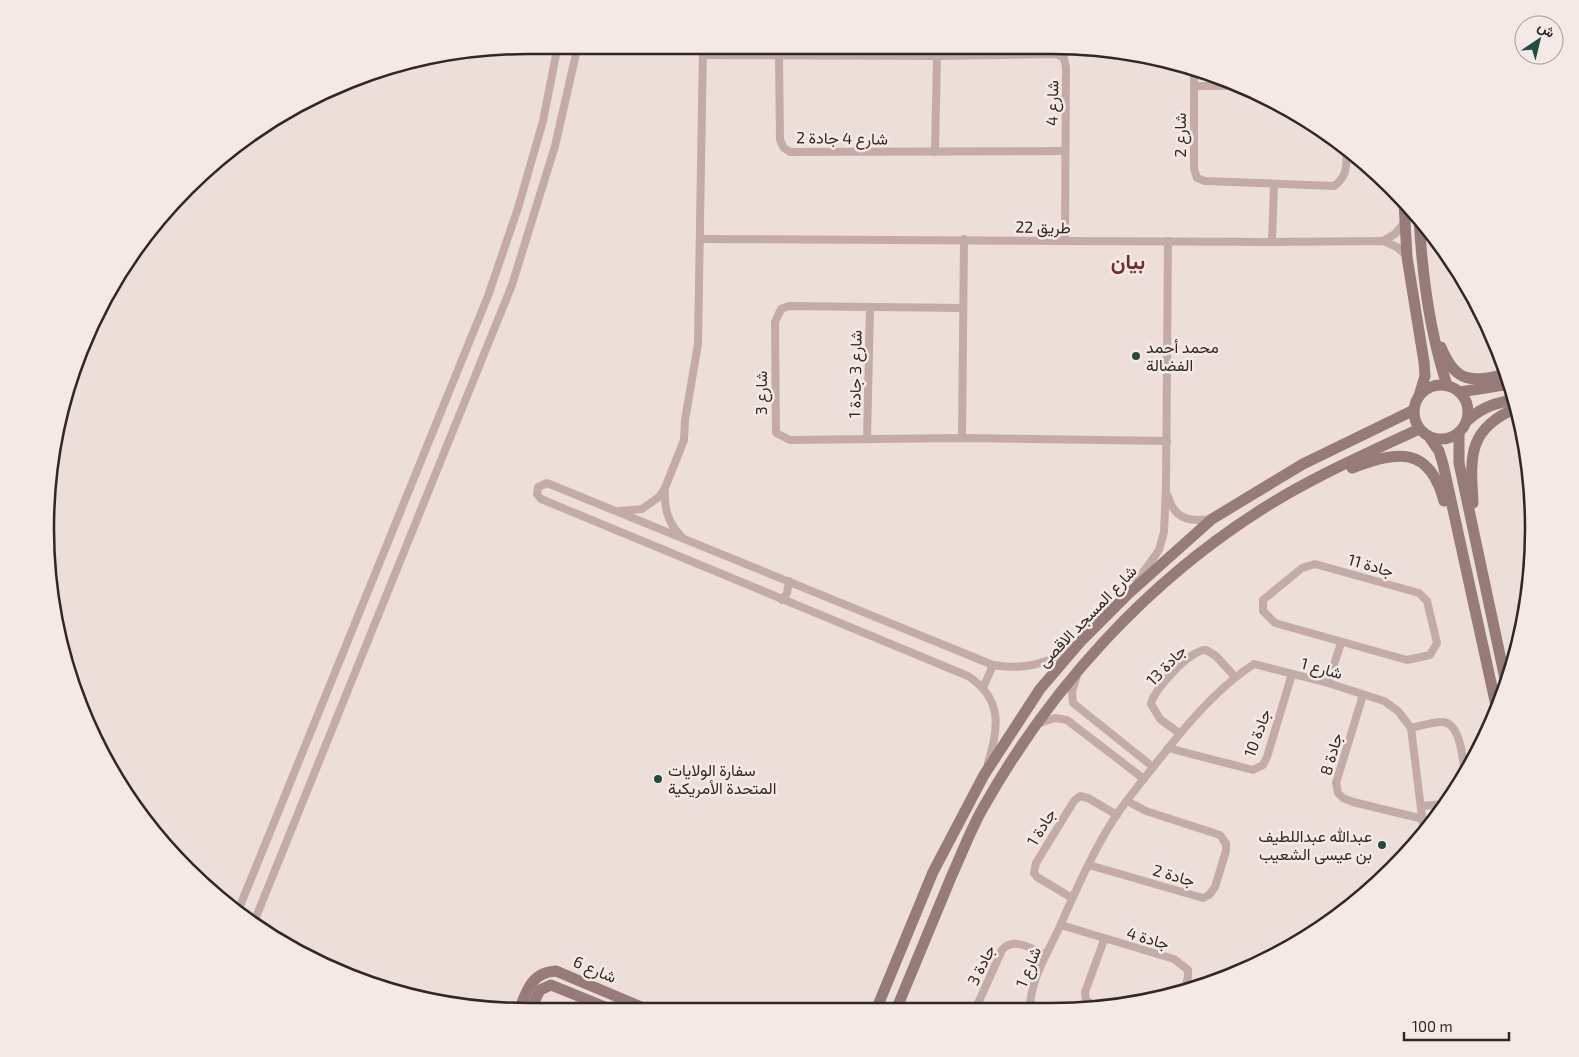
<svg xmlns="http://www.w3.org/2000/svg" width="1579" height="1057" font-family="'Exo 2',Vazirmatn,sans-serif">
	<rect width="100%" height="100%" fill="#edded9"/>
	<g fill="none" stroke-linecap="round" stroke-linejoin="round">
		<g stroke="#c3aca7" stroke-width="8">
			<polyline points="703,55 937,56 1056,54 1064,58 1066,67 1065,241"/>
			<polyline points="779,56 780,140 784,148 790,152 1065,151"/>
			<path d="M1194 74V169L1197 178 1205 181 1334 186C1348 176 1346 166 1347 150"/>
			<polyline points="1194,86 1237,86"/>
			<polyline points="935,152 937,56"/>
			<polyline points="702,239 1272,242 1383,241 1397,247 1407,256"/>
			<polyline points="1383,241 1395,234 1404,223"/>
			<polyline points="1272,242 1274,184"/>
			<polyline points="963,308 789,306 781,309 775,322 776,433 790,440 962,438 1167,441"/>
			<polyline points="962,438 964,239"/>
			<polyline points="867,439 870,308"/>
			<path d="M665 488C664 507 667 522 681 536"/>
			<path d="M1168 496C1174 519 1189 522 1210 519"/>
			<polyline points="620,511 642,509 659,497 665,488 684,440 685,420 698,344 703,46"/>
			<polygon points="1315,564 1419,593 1427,601 1437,643 1430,655 1407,660 1275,623 1263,611 1263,600 1302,568"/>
			<polyline points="1137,581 1159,550 1164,532 1166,488 1168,241"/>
			<polyline points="782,600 787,593 789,581"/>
			<polyline points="1077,675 1072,692 1073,703 1153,767"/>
			<polyline points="1328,683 1341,643"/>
			<polyline points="983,688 993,665"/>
			<polyline points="1363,695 1336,783 1338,793 1343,798 1353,802 1423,819"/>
			<polyline points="1037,724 1055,718 1067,720 1144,779"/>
			<path d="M1411 728C1420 726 1432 722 1442 722 1461 722 1463 761 1465 776"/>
			<path d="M1179 733 1160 719 1151 704C1153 690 1191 649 1206 650L1216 656 1235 677"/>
			<polyline points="1168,748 1253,770 1263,765 1267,757 1292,674"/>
			<path d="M988 763C999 728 1003 699 968 676L541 499 537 494 538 487 547 483 993 665C1022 670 1046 665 1071 648"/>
			<polyline points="1421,806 1445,804"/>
			<polyline points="1089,865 1203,898 1209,895 1215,887 1226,851 1226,844 1220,835 1146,811 1127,801"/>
			<polyline points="1072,898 1037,877 1034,873 1036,863 1074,801 1080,796 1088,798 1117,815"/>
			<polyline points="238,911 488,296 518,208 543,121 558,45"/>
			<polyline points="254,922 512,285 555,146 578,45"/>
			<polyline points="1061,925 1174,959 1188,970 1188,977 1184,992"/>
			<polyline points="1098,1008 1086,1000 1085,992 1104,940"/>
			<path d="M975 1010 1002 950C1013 936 1032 949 1046 955"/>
			<path d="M1030 1011C1029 981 1048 953 1060 926 1077 888 1094 849 1117 814 1132 793 1149 772 1166 751 1191 719 1220 686 1254 664L1328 683 1384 701 1398 711 1411 728 1424 833"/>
		</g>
		<g stroke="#967b79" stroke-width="11">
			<polyline points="1404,202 1407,257 1424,362 1425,376 1419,396"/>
			<path d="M1419 218C1422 272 1430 334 1447 385"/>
			<path d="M1441 347C1456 384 1471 382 1507 374"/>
			<circle cx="1441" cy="412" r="27"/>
			<polyline points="1460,392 1510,384"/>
			<path d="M1468 420C1483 406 1497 403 1516 399"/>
			<polyline points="1459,434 1459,463 1507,688"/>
			<polyline points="1430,438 1439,451 1443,464 1497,710"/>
			<path d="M1352 468C1397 451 1429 445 1444 501"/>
			<path d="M1473 503C1470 454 1468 429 1518 407"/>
			<path d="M520 1008C527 989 533 972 556 971L646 1009"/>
			<polyline points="531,1008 540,990 551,985 610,1009"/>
			<polyline points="876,1010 933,872 984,775 1040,689 1082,640 1127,595 1212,519 1303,464 1414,410"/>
			<path d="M896 1010C915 965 933 920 952 875 962 853 971 829 983 808 1051 687 1148 580 1267 506 1315 476 1368 453 1419 429"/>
		</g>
	</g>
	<g fill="#224c42" stroke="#f5e9e5" stroke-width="2">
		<circle cx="1136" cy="356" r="5"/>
		<circle cx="658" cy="779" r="5"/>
		<circle cx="1382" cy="845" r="5"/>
	</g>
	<g text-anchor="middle" stroke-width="5" stroke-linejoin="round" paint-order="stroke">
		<g font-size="16" fill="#312726" stroke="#f5e9e5">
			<text transform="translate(1052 103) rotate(-89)" y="6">شارع 4</text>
			<text transform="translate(1180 135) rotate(-90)" y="6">شارع 2</text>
			<text transform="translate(842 138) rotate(1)" y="6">شارع 4 جادة 2</text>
			<text transform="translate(1043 227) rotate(1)" y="6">طريق 22</text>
			<text transform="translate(855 374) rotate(-89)" y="6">شارع 3 جادة 1</text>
			<text transform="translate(761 393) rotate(-90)" y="6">شارع 3</text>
			<text transform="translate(1371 565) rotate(16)" y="6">جادة 11</text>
			<text transform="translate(1087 616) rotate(-46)" y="6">شارع المسجد الاقصى</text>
			<text transform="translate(1166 665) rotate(-46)" y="6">جادة 13</text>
			<text transform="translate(1322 668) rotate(15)" y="6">شارع 1</text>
			<text transform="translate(1257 733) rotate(-70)" y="6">جادة 10</text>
			<text transform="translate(1331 754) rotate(-74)" y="6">جادة 8</text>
			<text transform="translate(1041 827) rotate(-59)" y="6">جادة 1</text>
			<text transform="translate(1174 875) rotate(16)" y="6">جادة 2</text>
			<text transform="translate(1148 938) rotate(16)" y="6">جادة 4</text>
			<text transform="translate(981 965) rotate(-64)" y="6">جادة 3</text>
			<text transform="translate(1028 967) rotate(-68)" y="6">شارع 1</text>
			<text transform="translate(595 969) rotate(23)" y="6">شارع 6</text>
		</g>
		<g font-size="16" fill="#312726" stroke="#f5e9e5" text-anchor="start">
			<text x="1146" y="353">محمد أحمد<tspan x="1146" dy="18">الفضالة</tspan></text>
			<text x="668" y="776">سفارة الولايات<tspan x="668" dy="18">المتحدة الأمريكية</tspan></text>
			<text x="1372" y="842" text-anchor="end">عبدالله عبداللطيف<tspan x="1372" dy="18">بن عيسى الشعيب</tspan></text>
		</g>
		<g font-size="21" font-weight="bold" fill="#742b2f" stroke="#f5e9e5">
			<text x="1128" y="269">بيان</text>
		</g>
	</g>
	<path d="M0 0H1579V1057H0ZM528 54H1051A474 474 0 0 1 1525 528V529A474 474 0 0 1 1051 1003H528A474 474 0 0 1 54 529V528A474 474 0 0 1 528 54Z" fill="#f5e9e5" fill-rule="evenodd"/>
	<path fill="none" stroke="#312726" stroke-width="2.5" d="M528 54H1051A474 474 0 0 1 1525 528V529A474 474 0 0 1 1051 1003H528A474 474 0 0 1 54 529V528A474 474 0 0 1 528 54Z"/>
	<g transform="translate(1539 40) rotate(35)"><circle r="24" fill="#f5e9e5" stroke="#a79b99"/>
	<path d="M0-4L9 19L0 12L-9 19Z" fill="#224c42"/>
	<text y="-8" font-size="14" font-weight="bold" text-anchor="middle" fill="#312726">ش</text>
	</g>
	<path d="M1404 1032v8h105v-8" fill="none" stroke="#312726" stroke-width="2.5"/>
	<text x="1412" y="1032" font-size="15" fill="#312726" stroke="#f5e9e5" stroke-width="4" paint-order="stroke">100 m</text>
</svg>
